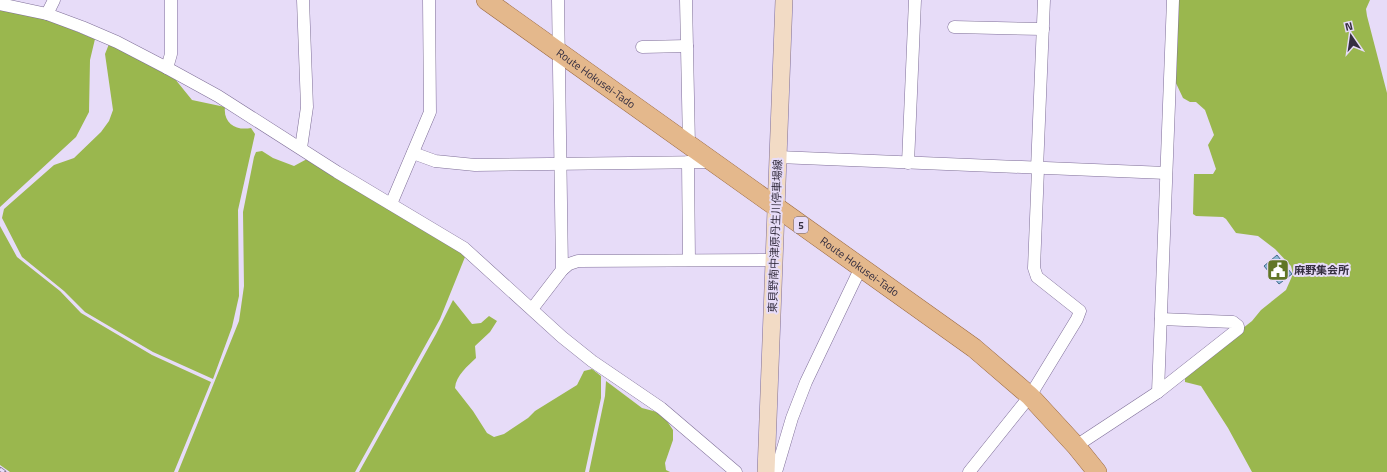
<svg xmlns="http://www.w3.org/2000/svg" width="1387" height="472" font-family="'Titillium Web','Noto Sans JP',sans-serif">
	<rect width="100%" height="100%" fill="#e7dcf8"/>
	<g fill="#9ab74e">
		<polygon points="1176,0 1370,0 1366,9 1367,16 1387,93 1387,472 1252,472 1228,428 1201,386 1185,382 1185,374 1252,321 1261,310 1286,290 1293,274 1291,266 1275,249 1258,236 1236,233 1226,219 1223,217 1196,216 1193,214 1194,174 1213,174 1216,169 1208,145 1214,135 1205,110 1196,102 1190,102 1183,98 1174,79"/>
		<polygon points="0,8 51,21 95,39 90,60 89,112 76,137 0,207"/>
		<path d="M109 44 175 79 192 100 225 107C223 123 236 131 251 128L255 134 238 210 239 296 232 327 213 379 153 352 85 312 64 291 22 257 2 218 4 209 54 165 74 158 101 132 109 121 113 110 105 54Z"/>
		<polygon points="262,151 273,158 294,166 307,159 461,252 465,257 440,319 355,472 178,472 239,321 244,286 243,212 254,157 256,152"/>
		<polygon points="0,226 17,257 60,291 81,313 152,355 211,382 174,472 10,472 0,465"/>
		<path d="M453 300 472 324 481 323 489 316 497 321 490 332 475 346 476 358C468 366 456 375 455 388L473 411 487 433 494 437 504 434 528 418 535 411 577 385 584 371 592 369 601 376V398L585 472H359L436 334Z"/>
		<polygon points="606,381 642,408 657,412 667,421 673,430 673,440 665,463 666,470 670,472 589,472 605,396"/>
	</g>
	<polygon fill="#8db7d8" stroke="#446b8a" points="1277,255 1292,274 1279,284 1264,266"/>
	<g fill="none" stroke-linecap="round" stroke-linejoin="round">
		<g stroke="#7f6f98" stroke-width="13">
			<g id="street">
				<polyline points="686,0 689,145"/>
				<polyline points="0,4 47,14 82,27 117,42 167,68 218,96 337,172 464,248 562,337 592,361 661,408 736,472"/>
				<polyline points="47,14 54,0"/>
				<polyline points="954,27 1043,29"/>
				<polyline points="642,47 687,46"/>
				<polyline points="167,68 171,54 171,0"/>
				<polyline points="301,148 307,107 303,0"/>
				<polyline points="413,153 435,161 475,165 712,162"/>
				<polyline points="778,157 1166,173"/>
				<polyline points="688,162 689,260"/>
				<polyline points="908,163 915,0"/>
				<polyline points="1037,169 1044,0"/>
				<polyline points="391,204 430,112 429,0"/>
				<polyline points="562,270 569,264 578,261 774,260"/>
				<polyline points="532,309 562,270 558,0"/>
				<polyline points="1158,392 1238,329 1238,326 1233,322 1161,319"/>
				<polyline points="1076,446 1158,392 1173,0"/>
				<polyline points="776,472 792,418 806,382 861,267"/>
				<polyline points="969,472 1030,396 1077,319 1080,311 1037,277 1034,268 1038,169"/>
			</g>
		</g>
		<g stroke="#7f6f98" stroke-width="18">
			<polyline id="secondary" points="766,472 784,0"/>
		</g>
		<g stroke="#9b6940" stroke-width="20">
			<g id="primary">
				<path id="s1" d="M486 0 974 348 1030 396 1076 446 1097 472"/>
			</g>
		</g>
		<use href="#street" stroke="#fff" stroke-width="12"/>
		<use href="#secondary" stroke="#f2dbc5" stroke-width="17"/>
		<use href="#primary" stroke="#e4b88c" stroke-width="19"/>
		<g stroke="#827990" stroke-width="4.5">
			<polyline id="rail" points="0,469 4,472"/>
		</g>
		<use href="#rail" stroke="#e7dcf8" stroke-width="3" stroke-dasharray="9" stroke-linecap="butt"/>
	</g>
	<defs>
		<g id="civic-square" transform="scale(1.15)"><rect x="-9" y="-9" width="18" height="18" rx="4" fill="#617626" stroke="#e7dcf8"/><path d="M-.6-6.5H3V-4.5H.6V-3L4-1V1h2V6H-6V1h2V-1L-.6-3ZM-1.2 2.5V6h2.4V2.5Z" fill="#fff"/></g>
	</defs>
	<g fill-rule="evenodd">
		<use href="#civic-square" x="1278" y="270"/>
	</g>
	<g text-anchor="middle" stroke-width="4" stroke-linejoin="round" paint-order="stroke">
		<rect fill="#e7dcf8" stroke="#6b6378" stroke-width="1" x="794" y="217" width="14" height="16" rx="3"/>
		<g font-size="10" font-weight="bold" fill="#362f41">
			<text x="801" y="229">5</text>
		</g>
		<g font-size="11" fill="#362f41" stroke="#e7dcf8">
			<text dy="4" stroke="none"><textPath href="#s1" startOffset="135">Route Hokusei-Tado</textPath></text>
			<text transform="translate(775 236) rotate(-88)" y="4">東貝野南中津原丹生川停車場線</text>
			<text dy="4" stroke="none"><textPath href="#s1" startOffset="459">Route Hokusei-Tado</textPath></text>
		</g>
		<g font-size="11" font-weight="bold" fill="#362f41" stroke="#e7dcf8" text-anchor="start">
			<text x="1294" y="274">麻野集会所</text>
		</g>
	</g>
	<g transform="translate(1351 36) rotate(347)" stroke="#e7dcf8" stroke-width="3" paint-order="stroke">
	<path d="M0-3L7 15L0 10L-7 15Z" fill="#362f41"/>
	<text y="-6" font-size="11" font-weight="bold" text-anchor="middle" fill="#362f41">N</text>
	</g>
</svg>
